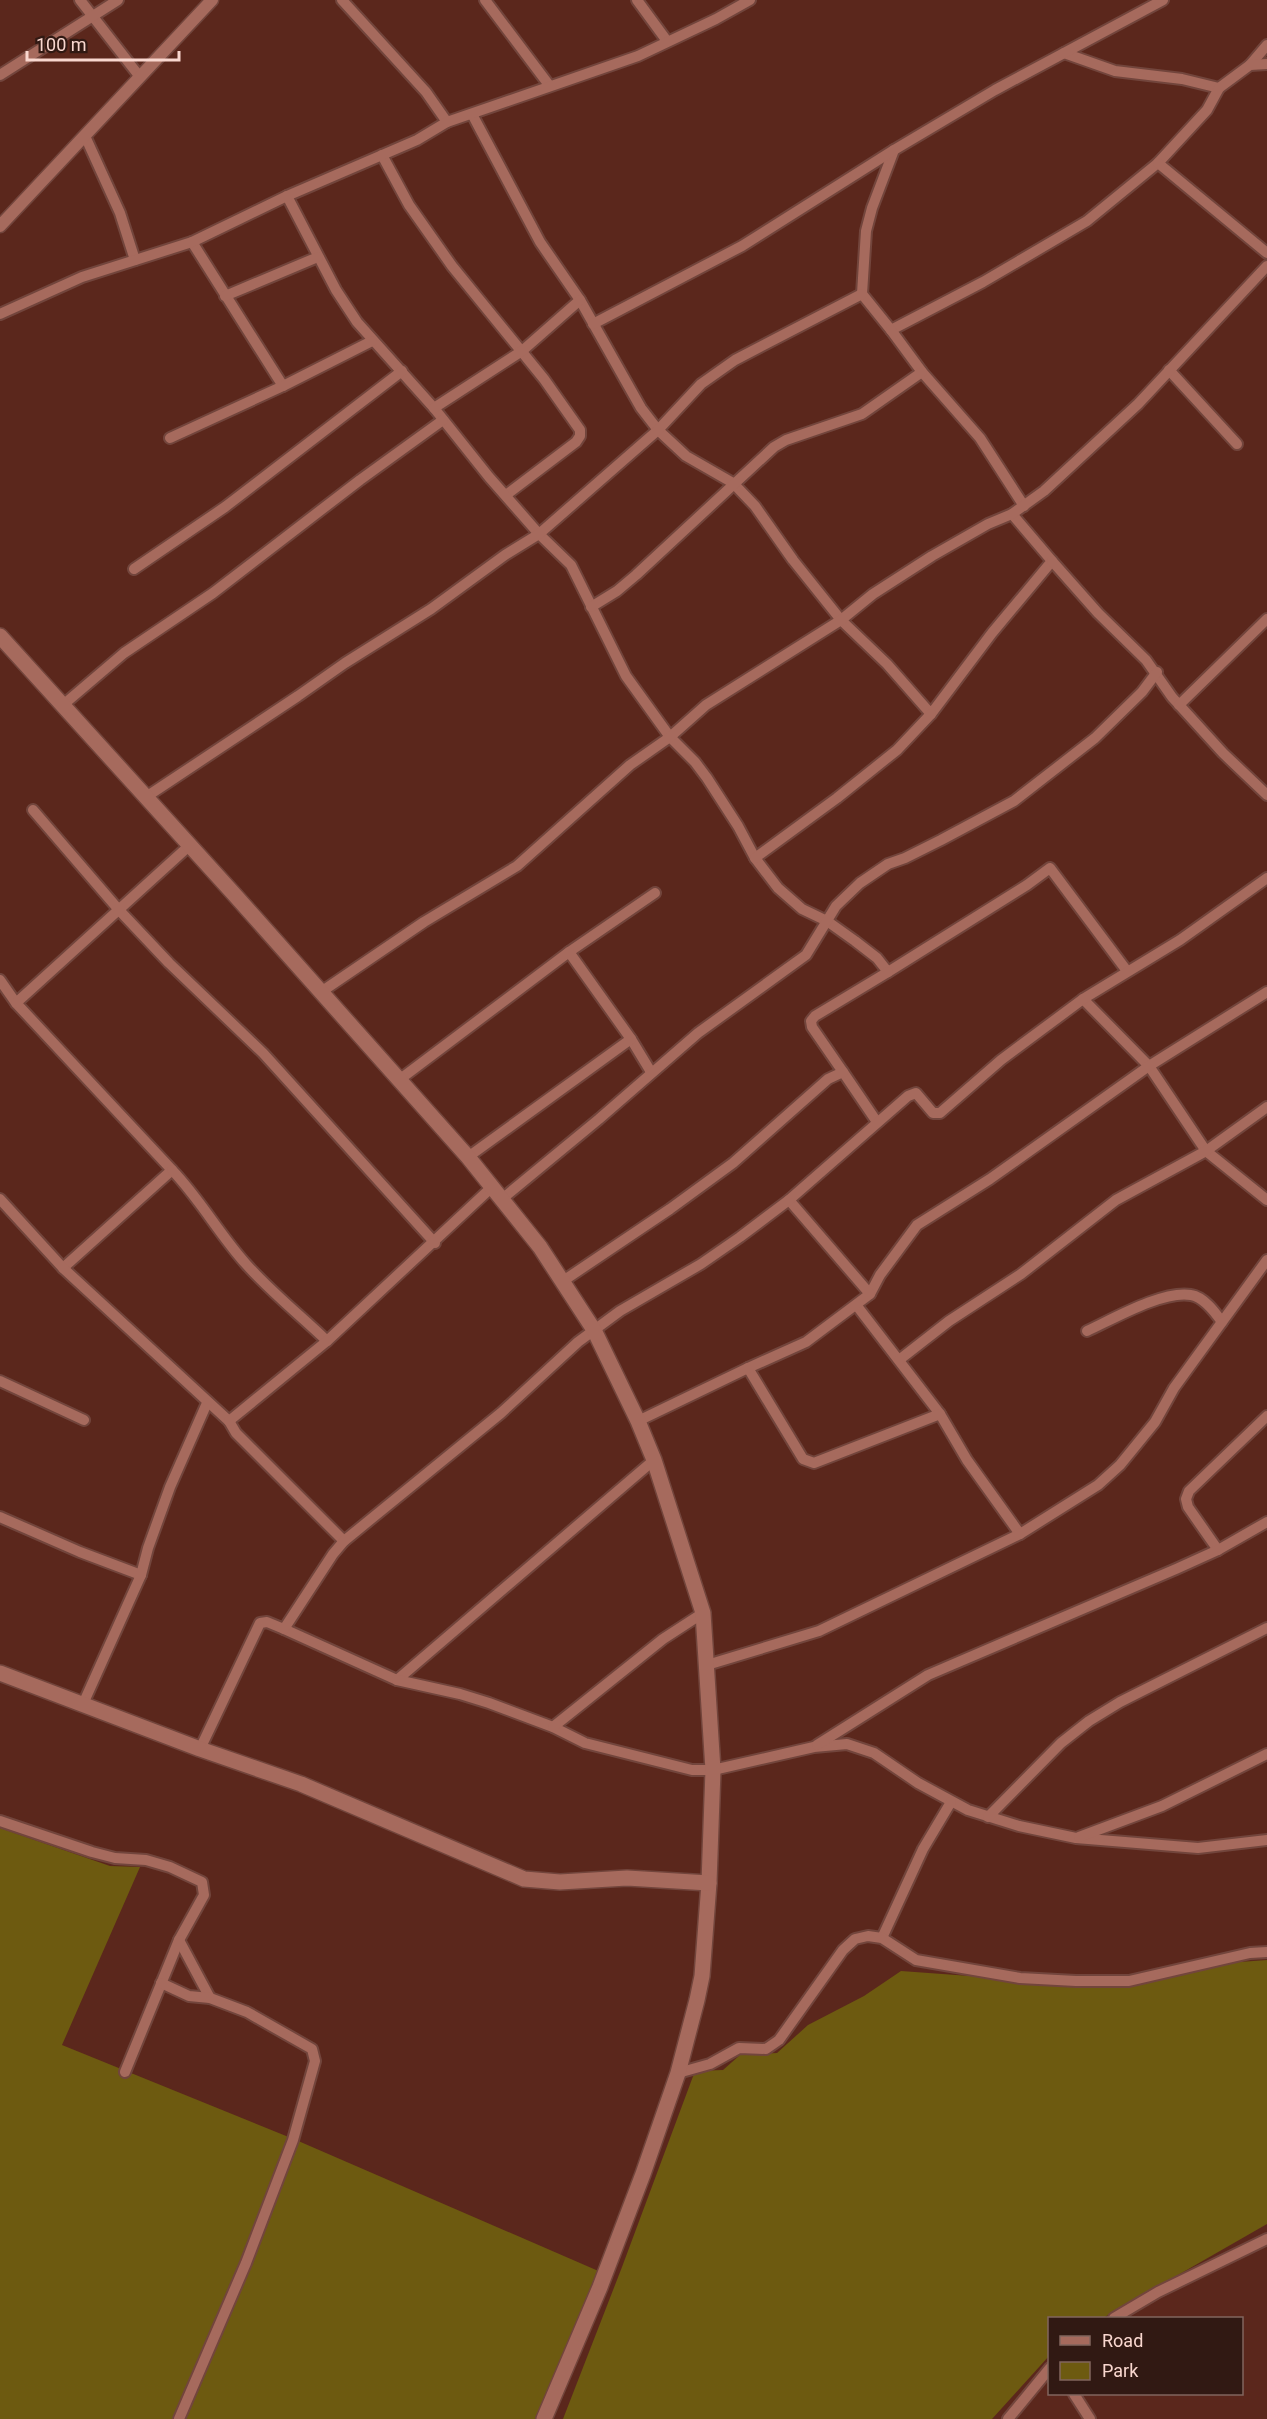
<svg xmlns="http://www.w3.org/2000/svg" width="1267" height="2419" font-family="Roboto,sans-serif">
	<rect width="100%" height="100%" fill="#5b271c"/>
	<g fill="#6d5a10">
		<polygon points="0,1828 110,1866 140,1867 62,2045 296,2140 603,2273 546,2419 0,2419"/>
		<polygon points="1267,1960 1267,2224 1103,2318 1050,2318 1049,2356 992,2419 563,2419 622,2267 695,2071 723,2070 740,2055 777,2053 808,2025 864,1996 901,1971 1122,1987 1212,1964"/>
	</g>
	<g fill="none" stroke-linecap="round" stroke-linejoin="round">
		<g stroke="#72453c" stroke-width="14">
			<g id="minor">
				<polyline points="80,0 140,77"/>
				<polyline points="342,0 426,92 447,122"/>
				<polyline points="485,0 549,85"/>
				<polyline points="637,0 667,41"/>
				<polyline points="1064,53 1115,71 1182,79 1219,88"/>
				<polyline points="1250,65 1267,45"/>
				<polyline points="0,75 118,0"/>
				<polyline points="472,114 540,242 580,300 641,408 658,430 686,456 733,483 755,506 793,560 841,620 887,664 931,714 992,633 1052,561 1012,514"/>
				<polyline points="85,136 120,213 135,260"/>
				<polyline points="894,150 872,208 866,231 862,294 891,330 983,282 1087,221 1158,163 1207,110 1219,88 1250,65 1267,64"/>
				<polyline points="382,155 409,205 452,266 544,379 580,430 580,436 576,442 506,495"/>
				<polyline points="1158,163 1267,253"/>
				<polyline points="287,196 336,290 357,322 434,408 489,477 539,534 571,565 626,676 670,737 695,762 707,778 738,826 755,858 778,888 802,909 827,921 855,941 877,958 888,972 1027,885 1050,868 1127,971"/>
				<polyline points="192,242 283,386"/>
				<polyline points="225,296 318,257"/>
				<polyline points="0,314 82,277 192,242 287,196 417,140 447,122 638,56 716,19 750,0"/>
				<polyline points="593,324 742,246 894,150 995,90 1163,0"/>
				<polyline points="891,330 922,372 980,438 1024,506"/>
				<polyline points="1169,370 1237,444"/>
				<polyline points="434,408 522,351 580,300"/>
				<polyline points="170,438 283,386 372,341"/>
				<polyline points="1052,561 1098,613 1146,660 1172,697 1223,753 1267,795"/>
				<polyline points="134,569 225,507 402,371"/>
				<polyline points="591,607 617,591 636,575 774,447 786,440 862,414 922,372"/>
				<polyline points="63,705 124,653 213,593 360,480 443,420"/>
				<polyline points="1179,705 1267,619"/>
				<polyline points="146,797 298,696 345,663 431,609 505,555 539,534 658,430 701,384 735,360 862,294"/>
				<polyline points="33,810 119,910 169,963 263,1053 435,1243"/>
				<polyline points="755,858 837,798 897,750 931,714"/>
				<polyline points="569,952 655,893"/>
				<polyline points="0,980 16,1003 172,1170 63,1268"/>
				<polyline points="321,992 424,922 517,866 630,765 670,737 706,705 841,620 873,594 932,556 988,524 1012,514 1044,491 1138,404 1267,266"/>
				<polyline points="1083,999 1149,1066 1206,1151 1267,1200"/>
				<polyline points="16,1003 190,845"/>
				<polyline points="631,1039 651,1072"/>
				<polyline points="843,1072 877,1122"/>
				<polyline points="399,1080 569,952 631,1039 468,1157"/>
				<path d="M172 1170C200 1199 219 1234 246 1264 271 1292 301 1316 327 1341"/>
				<polyline points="0,1199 63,1268 229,1421 236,1433 344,1541"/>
				<polyline points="502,1199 599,1119 698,1033 806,955 836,906 860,883 888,864 905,858 941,840 1014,801 1095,738 1142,692 1157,672"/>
				<polyline points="563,1281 670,1209 733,1163 828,1079 843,1072 812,1027 811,1021 815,1016 888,972"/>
				<polyline points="870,1294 880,1275 917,1225 990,1179 1149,1066 1267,992"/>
				<polyline points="857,1306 940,1414 967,1460 1020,1534"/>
				<path d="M1087 1331C1113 1319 1163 1290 1191 1295 1204 1297 1215 1312 1222 1322"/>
				<polyline points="899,1360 949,1321 1021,1274 1116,1200 1206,1151 1267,1107"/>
				<polyline points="748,1368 803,1459 814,1463 940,1414"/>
				<polyline points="0,1381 84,1420"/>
				<polyline points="229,1421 327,1341 492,1187"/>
				<polyline points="638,1421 748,1368 806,1342 870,1294 789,1200"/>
				<polyline points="0,1517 80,1552 141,1575"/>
				<polyline points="1218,1550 1188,1507 1186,1499 1189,1491 1267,1416"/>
				<polyline points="284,1629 397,1680 654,1460"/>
				<polyline points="707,1665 819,1631 1020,1534 1098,1485 1120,1465 1155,1422 1174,1388 1267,1260"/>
				<polyline points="397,1680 460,1694 489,1703 553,1727 585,1743 692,1770 713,1770 814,1747 847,1744 874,1753 918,1783 968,1810 1019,1826 1076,1838 1198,1848 1267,1840"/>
				<polyline points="83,1704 141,1575 148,1548 170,1487 207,1403"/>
				<polyline points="553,1727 663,1639 703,1613"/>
				<polyline points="817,1745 928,1675 1176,1569 1218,1550 1267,1522"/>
				<polyline points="200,1749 260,1623 267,1622 284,1629 333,1554 344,1541 501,1413 578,1342 620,1311 701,1264 740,1237 789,1200 908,1096 916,1093 933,1113 940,1113 1001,1060 1083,999 1180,940 1267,878"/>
				<polyline points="988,1817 1061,1743 1089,1721 1120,1702 1267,1628"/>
				<polyline points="0,1821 92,1852 115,1858 146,1860 170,1867 202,1882 204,1895 179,1940 125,2072"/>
				<polyline points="1079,1837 1162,1806 1267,1754"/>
				<polyline points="882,1938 923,1849 951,1802"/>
				<polyline points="179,1940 210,1998"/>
				<polyline points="161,1983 189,1996 210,1998 247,2012 312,2049 315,2061 293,2140 246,2263 179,2419"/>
				<polyline points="678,2073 710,2064 739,2048 766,2049 779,2040 843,1950 855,1939 868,1936 882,1938 916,1960 1020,1978 1076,1981 1129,1981 1250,1953 1267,1952"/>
				<polyline points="1114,2318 1158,2292 1267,2239"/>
				<polyline points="1074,2394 1090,2419"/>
				<polyline points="1008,2419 1050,2368"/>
			</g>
		</g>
		<g stroke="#72453c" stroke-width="15">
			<polyline id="tertiary" points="0,226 212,0"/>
		</g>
		<g stroke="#72453c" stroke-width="18">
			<g id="secondary">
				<polyline points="0,636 233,893 468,1157 540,1247 594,1330 638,1421 654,1460 703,1613 713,1770 709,1883 702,1976 697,2000 678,2073 643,2174 600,2287 544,2419"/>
				<polyline points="0,1673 200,1749 301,1784 524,1879 560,1882 627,1878 709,1883"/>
			</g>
		</g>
		<use href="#minor" stroke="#a66a5d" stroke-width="10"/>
		<use href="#tertiary" stroke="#a66a5d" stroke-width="12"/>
		<use href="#secondary" stroke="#a66a5d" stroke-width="15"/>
	</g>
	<rect x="1048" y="2317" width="195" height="78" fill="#311913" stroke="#81655e" stroke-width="1.5"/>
	<rect x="1060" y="2336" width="30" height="9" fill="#a66a5d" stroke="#81655e" stroke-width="1.5"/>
	<text x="1102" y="2347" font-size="18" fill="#f9d7cf">Road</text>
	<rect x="1060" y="2362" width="30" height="18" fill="#6d5a10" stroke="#81655e" stroke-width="1.5"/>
	<text x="1102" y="2377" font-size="18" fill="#f9d7cf">Park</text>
	<path d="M27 51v9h152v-9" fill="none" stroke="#f9d7cf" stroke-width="3"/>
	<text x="36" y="51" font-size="18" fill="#f9d7cf" stroke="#311913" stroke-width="4.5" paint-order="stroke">100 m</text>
</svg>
